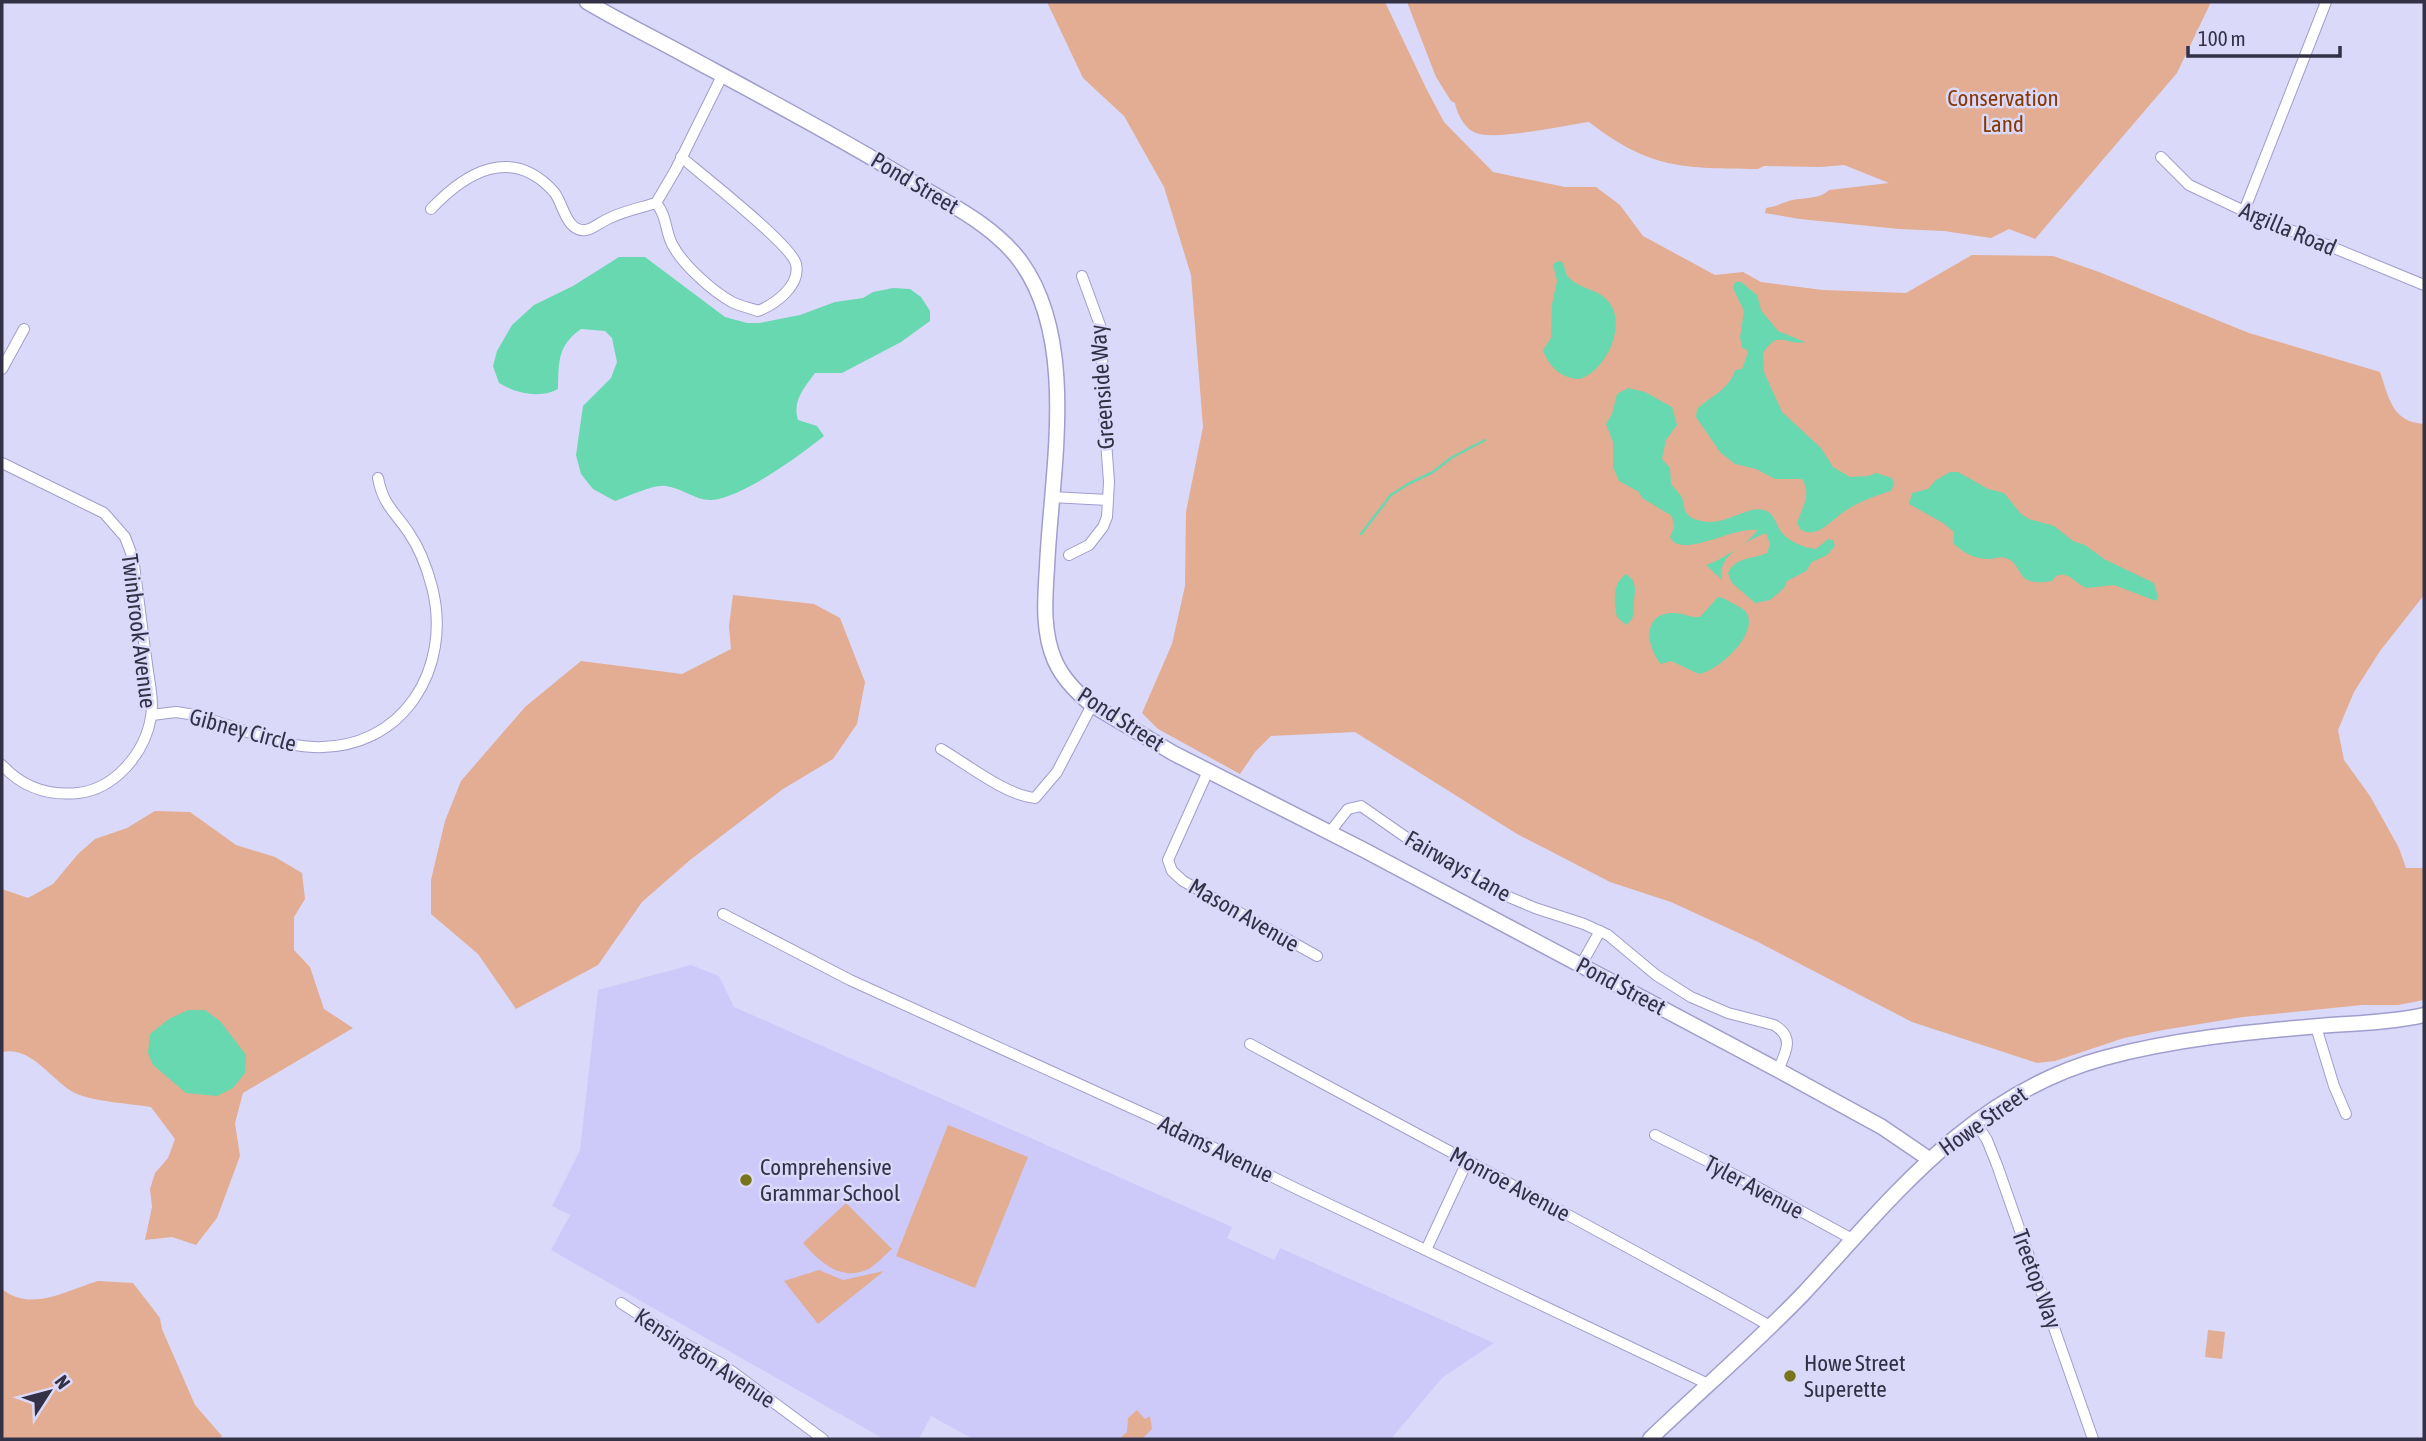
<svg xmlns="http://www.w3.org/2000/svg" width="2426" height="1441" font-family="'Asap Condensed',sans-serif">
	<rect width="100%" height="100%" fill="#dbd9f9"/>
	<polygon fill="#cdcafa" points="691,965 719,976 734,1007 1232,1227 1227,1238 1274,1260 1280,1248 1494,1343 1442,1378 1391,1439 973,1439 931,1416 919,1439 884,1439 551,1250 570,1215 552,1206 580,1150 598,990"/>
	<g fill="#e2ad92">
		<path d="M1047 2H1385L1426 88 1444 122 1493 172 1565 187H1596L1620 205 1643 236 1715 275 1743 272 1761 282 1823 290 1906 293 1972 255 2053 256 2099 272 2249 333 2380 372C2389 398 2392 422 2424 424V595L2380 651 2354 692 2338 730 2344 760 2370 796 2399 848 2406 868H2424V1000L2398 1005H2362L2243 1017 2163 1030 2124 1038 2055 1061 2037 1063 1912 1022 1758 942 1671 902 1610 882 1517 834 1355 732 1271 736 1255 752 1240 774 1158 729 1142 713 1172 644 1185 586 1186 512 1203 427 1191 275 1164 187 1124 116 1083 78Z"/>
		<path d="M1407 2H2211L2177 73 2035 239 2009 229 1991 238 1944 231 1899 229 1800 219 1765 213 1766 208C1775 207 1780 204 1789 201 1802 197 1819 200 1829 190L1889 183 1844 165 1820 167 1764 166 1758 169C1684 168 1651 170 1589 122 1565 125 1496 141 1476 133 1465 129 1457 114 1455 103L1451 101 1436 77Z"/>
		<polygon points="733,595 814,604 840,618 865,682 857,724 833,759 783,789 690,860 642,902 598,965 516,1009 478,954 431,914 431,880 445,821 461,781 525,707 581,661 682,674 731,649 729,626"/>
		<path d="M155 811 190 812 236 845 275 857 302 873 305 899 294 917V950L310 967 324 1009 353 1028 243 1093 235 1123 240 1156 217 1218 196 1245 172 1237 145 1240 152 1207 150 1189 155 1173 168 1158 175 1139 151 1107C132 1104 90 1101 75 1093 51 1081 33 1046 2 1052V889L28 898 53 884 78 854 95 839 127 828Z"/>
		<polygon points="948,1125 1028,1157 975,1288 896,1256"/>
		<path d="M846 1203 892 1249C884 1255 875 1267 866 1270 839 1281 819 1261 803 1243Z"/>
		<polygon points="819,1270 843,1280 884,1271 818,1324 784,1281"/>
		<path d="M98 1281 133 1283 160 1318 162 1329 195 1405 222 1436 219 1439H2V1289C32 1313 67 1290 98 1281Z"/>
		<polygon points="2208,1330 2225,1332 2222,1359 2205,1357"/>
		<polygon points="1137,1410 1145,1419 1150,1416 1152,1429 1142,1439 1119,1439 1127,1432 1128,1418"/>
	</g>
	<g fill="#67d8af">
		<path d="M619 257H645L725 317 747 323H760L800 315 835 302 863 298 873 292 893 288 910 289 921 297 930 311V321L901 342 842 373H815C804 388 792 401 798 420L817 426 824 436C799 456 743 497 712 500 696 501 682 488 666 486 654 484 627 497 615 501L593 489 581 474 576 455 583 406 611 378 617 362 612 338 605 331 581 329C557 346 559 362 558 389 541 399 515 393 499 383L493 366 497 351 512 325 534 305 573 286Z"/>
		<path d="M1559 261 1562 262C1565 266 1565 273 1568 277 1576 286 1592 289 1601 295 1620 307 1618 331 1610 349 1603 362 1594 374 1580 379 1562 379 1549 367 1543 350L1551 338 1552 304 1557 281 1553 264Z"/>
		<path d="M1735 282H1741L1757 295 1761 310 1778 331 1805 342C1785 346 1779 328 1763 353L1764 372 1782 412 1821 448 1833 467 1850 477 1868 476 1876 473 1892 478 1894 484 1891 491C1877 495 1858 502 1845 511 1831 520 1818 539 1801 530L1797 523C1802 508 1812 494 1802 479H1775L1756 469 1735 464 1720 452 1696 417 1697 409C1711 396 1730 389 1735 370L1742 369 1748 353 1746 349 1742 348 1740 337 1744 311 1733 288Z"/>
		<path d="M1628 388 1645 392 1672 407 1677 425 1666 440 1662 459 1670 468 1671 484 1682 497 1685 511 1690 517C1720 533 1745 504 1764 510 1774 513 1775 522 1780 530 1787 541 1804 548 1816 549L1828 539 1833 540 1835 546 1827 555 1812 562 1806 571 1787 581 1784 588 1770 600 1755 603 1732 583 1728 573C1735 557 1753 559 1767 553L1770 544 1766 533C1748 540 1716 556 1722 580L1706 565C1718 562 1752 541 1757 530 1733 526 1681 560 1670 537L1674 527 1672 516 1642 498 1639 492 1619 481 1613 467V442L1606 424 1612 414 1617 394Z"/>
		<path d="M1950 472H1958L1988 489 2004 493 2021 514 2029 519 2054 526 2073 541 2085 545 2104 559 2154 583 2158 597 2156 601 2114 585 2087 588C2074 584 2071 571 2056 576L2052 581C2013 588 2025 565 2006 558 2000 556 1995 559 1989 559 1975 559 1964 553 1954 544V532L1943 523 1909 504 1912 493 1928 489 1936 480Z"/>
		<path d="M1626 574C1639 583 1634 592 1634 605 1634 614 1634 619 1626 625L1617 617C1614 600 1612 584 1626 574Z"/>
		<path d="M1718 597C1725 598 1728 601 1734 604 1739 607 1744 608 1747 614 1758 635 1718 671 1699 674L1671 661 1661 664C1646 646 1642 614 1672 613 1682 612 1690 618 1700 617Z"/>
		<polygon points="188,1010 205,1010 220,1021 246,1055 245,1073 233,1088 217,1096 186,1093 153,1065 148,1053 150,1034 169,1019"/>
	</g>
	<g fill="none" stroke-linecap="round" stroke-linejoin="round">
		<polyline stroke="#67d8af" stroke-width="2.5" points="1361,534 1391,495 1408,484 1433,472 1451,458 1485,440"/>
		<g stroke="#a09dcf" stroke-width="12">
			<g id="street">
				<polyline points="2161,157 2189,185 2244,211 2424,285"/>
				<path d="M656 203C667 216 665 230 672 244 682 264 712 291 732 302 740 306 750 308 758 311 775 304 801 286 796 264 792 245 701 174 681 157"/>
				<path d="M431 209C466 172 512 145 554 192 563 202 566 233 586 230 593 229 602 221 610 218 624 211 640 208 656 203L676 169 722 76"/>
				<polyline points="2244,211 2326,2"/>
				<polyline points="2,369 24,329"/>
				<path d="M2 463 104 513 125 537 133 558C138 593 142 629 147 664 149 681 154 701 151 717 145 753 115 789 78 793 48 796 23 788 2 765"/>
				<polyline points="1051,497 1108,500"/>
				<polyline points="1069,555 1089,545 1103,527 1107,517 1109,482 1104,414 1101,328 1082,276"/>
				<path d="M152 715 176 712 189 714C231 723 270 745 313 747 403 751 453 668 432 587 427 568 420 549 409 533 395 512 383 505 378 478"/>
				<path d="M941 749C967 764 1005 795 1035 798L1057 772 1092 705"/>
				<polyline points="1208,771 1168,860 1172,871 1183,881 1317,956"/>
				<path d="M1330 832 1348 809 1361 806 1430 854 1509 897 1535 908 1584 924 1608 935 1656 975 1691 997 1728 1013 1774 1025C1795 1037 1786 1052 1778 1070"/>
				<polyline points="723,914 850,980 1156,1119 1297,1189 1708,1384"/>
				<polyline points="1581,965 1600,931"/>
				<polyline points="2316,1027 2334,1086 2346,1114"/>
				<path d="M1250 1044C1423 1138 1598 1229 1770 1326"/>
				<polyline points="1975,1121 1987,1140 1997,1165 2093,1439"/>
				<polyline points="1655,1135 1733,1174 1852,1239"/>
				<polyline points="1426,1250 1467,1162"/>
				<polyline points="621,1303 678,1340 722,1364 823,1439"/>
			</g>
		</g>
		<g stroke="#a09dcf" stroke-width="17">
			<g id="secondary">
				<path d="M587 2C619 21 652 37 685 55 761 96 837 136 911 181 949 204 994 225 1021 262 1079 343 1051 474 1047 567 1045 598 1042 632 1055 661 1063 679 1077 693 1092 705L1173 753 1364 850 1778 1070 1882 1127 1929 1159"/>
				<path d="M1650 1439C1701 1390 1755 1344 1804 1293 1893 1197 1971 1094 2104 1058 2174 1039 2247 1032 2319 1026 2354 1023 2389 1023 2424 1015"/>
			</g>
		</g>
		<use href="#street" stroke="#fff" stroke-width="10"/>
		<use href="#secondary" stroke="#fff" stroke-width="14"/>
	</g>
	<g fill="#787419" stroke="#dbd9f9" stroke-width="2.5">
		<circle cx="746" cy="1180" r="7"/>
		<circle cx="1790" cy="1376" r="7"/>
	</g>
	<g text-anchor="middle" stroke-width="5" stroke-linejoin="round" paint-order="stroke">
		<g font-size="23" fill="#873904" stroke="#dbd9f9">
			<text x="2003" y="106">Conservation<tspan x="2003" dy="26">Land</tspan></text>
		</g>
		<g font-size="23" fill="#333146" stroke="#dbd9f9">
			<text transform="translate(915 183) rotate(31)" y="8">Pond Street</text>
			<text transform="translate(2288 229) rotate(23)" y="8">Argilla Road</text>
			<text transform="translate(1102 387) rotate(-94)" y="8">Greenside Way</text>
			<text transform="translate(139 631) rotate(83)" y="8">Twinbrook Avenue</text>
			<text transform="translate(1121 719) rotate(33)" y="8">Pond Street</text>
			<text transform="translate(243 730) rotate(15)" y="8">Gibney Circle</text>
			<text transform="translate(1458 866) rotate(30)" y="8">Fairways Lane</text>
			<text transform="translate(1244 915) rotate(30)" y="8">Mason Avenue</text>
			<text transform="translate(1621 986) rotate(28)" y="8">Pond Street</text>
			<text transform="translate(1983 1121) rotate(-35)" y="8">Howe Street</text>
			<text transform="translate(1216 1149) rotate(26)" y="8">Adams Avenue</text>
			<text transform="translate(1510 1184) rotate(28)" y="8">Monroe Avenue</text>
			<text transform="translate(1754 1187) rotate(28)" y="8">Tyler Avenue</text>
			<text transform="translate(2037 1279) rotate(70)" y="8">Treetop Way</text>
			<text transform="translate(705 1358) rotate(33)" y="8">Kensington Avenue</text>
		</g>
		<g font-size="23" fill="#333146" stroke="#dbd9f9" text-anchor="start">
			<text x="760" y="1175">Comprehensive<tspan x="760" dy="26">Grammar School</tspan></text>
			<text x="1804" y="1371">Howe Street<tspan x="1804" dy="26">Superette</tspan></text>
		</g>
	</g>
	<rect width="2426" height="1441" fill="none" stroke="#333146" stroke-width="7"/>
	<g transform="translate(49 1392) rotate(54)" stroke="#dbd9f9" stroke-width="5" paint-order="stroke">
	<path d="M0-5L12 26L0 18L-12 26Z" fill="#333146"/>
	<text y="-10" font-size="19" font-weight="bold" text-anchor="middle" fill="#333146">N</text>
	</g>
	<path d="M2188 46v10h152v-10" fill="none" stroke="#333146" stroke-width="3.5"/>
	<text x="2198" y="46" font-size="21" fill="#333146" stroke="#dbd9f9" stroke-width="5" paint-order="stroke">100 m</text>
</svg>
